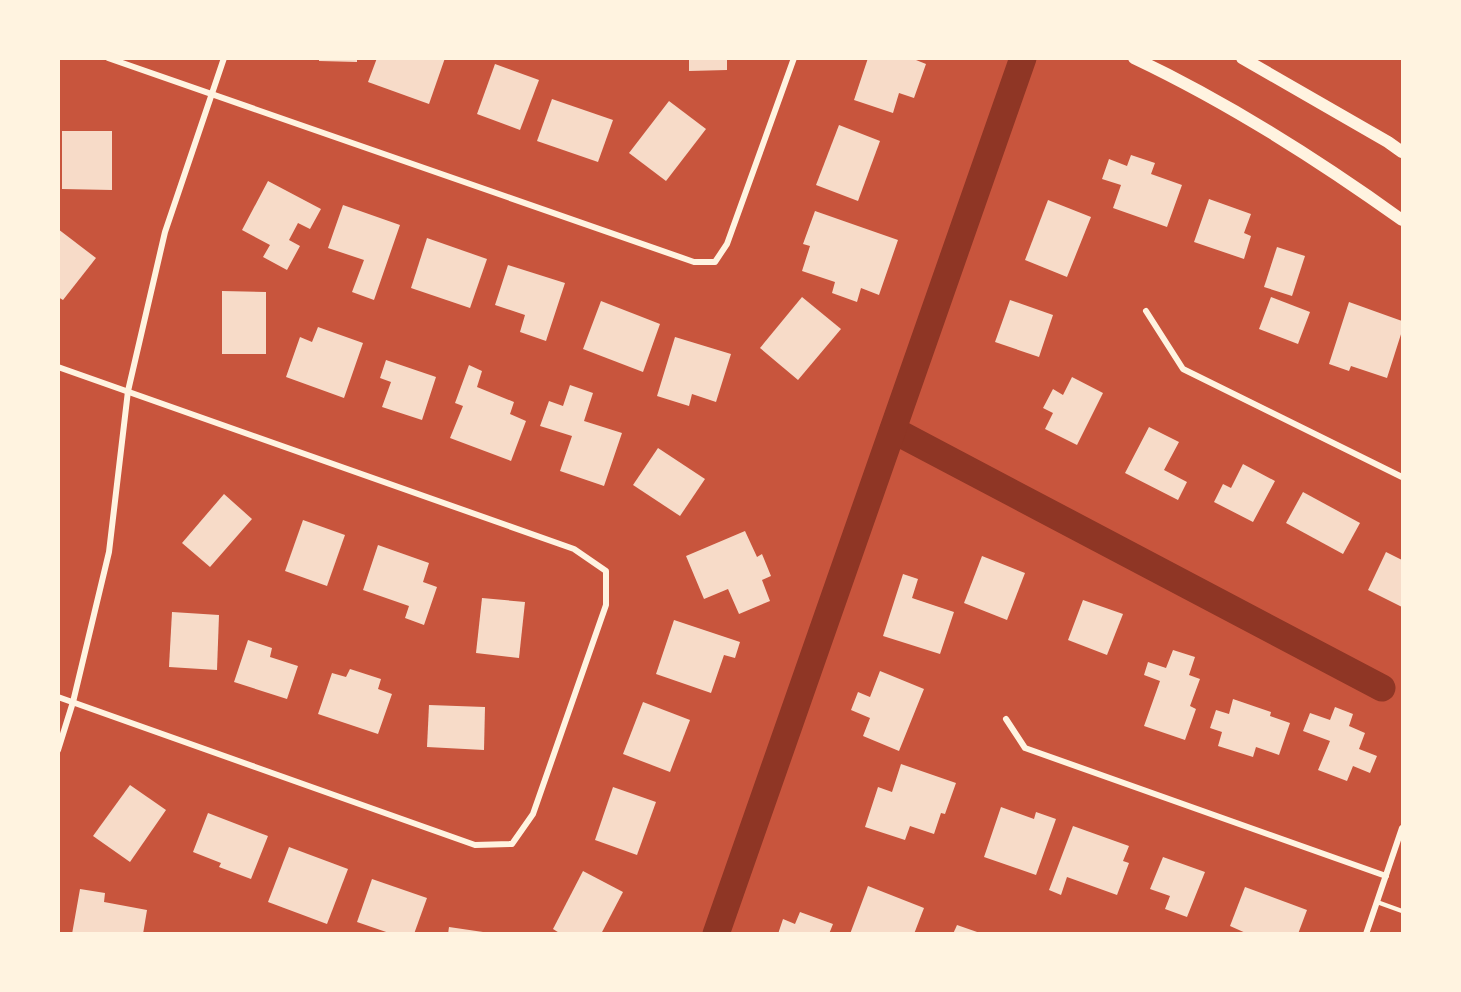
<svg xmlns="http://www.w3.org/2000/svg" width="1461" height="992" font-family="'Noto Sans',sans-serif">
	<rect width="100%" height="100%" fill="#c8553d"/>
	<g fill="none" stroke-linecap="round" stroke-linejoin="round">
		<g stroke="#8f3625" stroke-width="27">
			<polyline points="893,430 1382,688"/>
			<polyline points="716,934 1023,58"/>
		</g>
	</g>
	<g fill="#f7dbc8">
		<polygon points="319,58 357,58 357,62 319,61"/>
		<polygon points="377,58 445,58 429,104 368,82"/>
		<polygon points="689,58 727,58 727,70 689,71"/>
		<polygon points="868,58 911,58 926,64 914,98 899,93 893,113 854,100"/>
		<polygon points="495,64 539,80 520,130 477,114"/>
		<polygon points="552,99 613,120 598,162 537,141"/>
		<polygon points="669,101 706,129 666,181 629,153"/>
		<polygon points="839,125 880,141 858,201 816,185"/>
		<polygon points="62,131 112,131 112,190 62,189"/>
		<polygon points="1131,155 1155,163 1151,174 1182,185 1167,227 1113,208 1121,185 1102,179 1109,159 1127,166"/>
		<polygon points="268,181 321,209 310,229 298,223 289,240 300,246 287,270 263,257 270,245 242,230"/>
		<polygon points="1209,199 1251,214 1244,233 1251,236 1244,259 1194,242"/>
		<polygon points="1048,200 1091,217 1067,277 1025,260"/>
		<polygon points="343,205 400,225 374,300 352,292 364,260 328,248"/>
		<polygon points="815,211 898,240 879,295 861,288 857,302 832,293 835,282 802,271 810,246 803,244"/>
		<polygon points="58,229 96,258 63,300 58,297"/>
		<polygon points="427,238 487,259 470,308 411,288"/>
		<polygon points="1277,247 1305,256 1292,296 1264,287"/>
		<polygon points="508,265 565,283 546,341 520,332 525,315 495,305"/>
		<polygon points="222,291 266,292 266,354 222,354"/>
		<polygon points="802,297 841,329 798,380 760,348"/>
		<polygon points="1271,297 1310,312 1298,344 1259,329"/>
		<polygon points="1010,300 1053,315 1039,357 995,342"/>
		<polygon points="601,301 660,324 643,372 583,349"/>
		<polygon points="1349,302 1402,321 1402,331 1387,378 1351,366 1349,371 1329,364"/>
		<polygon points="318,327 363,343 344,398 286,377 300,337 312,342"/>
		<polygon points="675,337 731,354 716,402 692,394 689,406 657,396"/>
		<polygon points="386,360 436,377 422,420 382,407 391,382 380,378"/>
		<polygon points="469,365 482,371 477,387 514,402 510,414 526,421 511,461 450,438 463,406 455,403"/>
		<polygon points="1072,377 1103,393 1077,445 1045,429 1053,413 1043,408 1053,389 1063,395"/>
		<polygon points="570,385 593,393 584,421 622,433 604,486 560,471 572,436 540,426 549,401 563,406"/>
		<polygon points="1149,427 1179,442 1164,470 1187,482 1178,500 1125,473"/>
		<polygon points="658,448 705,479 680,516 633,485"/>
		<polygon points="1243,464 1275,481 1253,522 1214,502 1223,484 1231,488"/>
		<polygon points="1303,492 1360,523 1343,554 1286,523"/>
		<polygon points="224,494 252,519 210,567 182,543"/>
		<polygon points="303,520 345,535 327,586 285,571"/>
		<polygon points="745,531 757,557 762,554 771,576 762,580 770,601 739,614 728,589 704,599 686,556"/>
		<polygon points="378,545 429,563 423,582 437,587 424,625 405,618 409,606 363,590"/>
		<polygon points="1386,552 1402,560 1402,607 1368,590"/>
		<polygon points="982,556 1025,573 1007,620 964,603"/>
		<polygon points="903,574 918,579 912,598 954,612 940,654 883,636"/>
		<polygon points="482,598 525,602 519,658 476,653"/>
		<polygon points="1083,600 1123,614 1107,655 1068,640"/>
		<polygon points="172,612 219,615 217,670 169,667"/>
		<polygon points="674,620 740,642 735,658 724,655 711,693 656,674"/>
		<polygon points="248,640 272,648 270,657 298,666 287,699 234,682"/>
		<polygon points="1173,650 1195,657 1189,675 1200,679 1190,706 1196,709 1185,740 1144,726 1160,681 1144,675 1148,662 1166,668"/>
		<polygon points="350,669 381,679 378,689 392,694 378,734 318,714 332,673 346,677"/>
		<polygon points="880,671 924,689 899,751 863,736 870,718 851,710 858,692 870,697"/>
		<polygon points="1233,699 1271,712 1270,716 1290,723 1279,755 1256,747 1253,757 1218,746 1222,732 1210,728 1216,710 1229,714"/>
		<polygon points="643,702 690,720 670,772 623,754"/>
		<polygon points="429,705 485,707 484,750 427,747"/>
		<polygon points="1335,707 1353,714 1349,726 1365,733 1359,749 1377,756 1370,773 1353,766 1347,781 1318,770 1330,741 1303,731 1310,713 1330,720"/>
		<polygon points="901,764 956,783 945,814 941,813 934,834 910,826 905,840 865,827 878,787 892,792"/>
		<polygon points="130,785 166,810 130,862 93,836"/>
		<polygon points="613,787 656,802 637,855 595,840"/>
		<polygon points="1001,807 1034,819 1036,812 1056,819 1036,875 984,857"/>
		<polygon points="208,813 268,836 251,879 219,867 221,863 193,852"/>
		<polygon points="1073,826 1129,846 1123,861 1129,863 1117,895 1067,877 1061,895 1049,890"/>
		<polygon points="289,847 348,869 327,924 268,902"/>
		<polygon points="1163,857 1205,872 1187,917 1165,909 1170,896 1150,889"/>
		<polygon points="583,871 623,892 601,934 561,934 553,929"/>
		<polygon points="372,879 427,898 414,934 392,934 357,922"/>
		<polygon points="868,886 924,908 914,934 850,934"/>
		<polygon points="1245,887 1307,910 1298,934 1248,934 1230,926"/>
		<polygon points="80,889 105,893 104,902 147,910 143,934 72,934"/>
		<polygon points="800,912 833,924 829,934 778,934 783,919 795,924"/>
		<polygon points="957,925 980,933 980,934 953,934"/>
		<polygon points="449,927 483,932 483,934 448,934"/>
	</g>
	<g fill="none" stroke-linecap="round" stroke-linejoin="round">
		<polyline stroke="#fff3e0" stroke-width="4.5" points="1377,902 1402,911"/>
		<g stroke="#fff3e0" stroke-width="6">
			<polyline points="108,58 694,262 715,262 727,244 794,58"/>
			<polyline points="1146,311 1183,369 1402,477"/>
			<polyline points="58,367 574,549 606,571 606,605 533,814 512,844 475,845 58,697"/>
			<polyline points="1006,719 1025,748 1386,876"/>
			<polyline points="58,750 73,702 109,552 128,391 165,232 224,58"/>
			<polyline points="1366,934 1402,828"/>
		</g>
		<g stroke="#fff3e0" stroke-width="12">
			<path d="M1134 58C1229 103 1317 159 1402 220"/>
			<polyline points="1242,58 1388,142 1402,152"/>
		</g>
	</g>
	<rect width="1461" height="992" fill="none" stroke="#fff3e0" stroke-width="120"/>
</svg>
